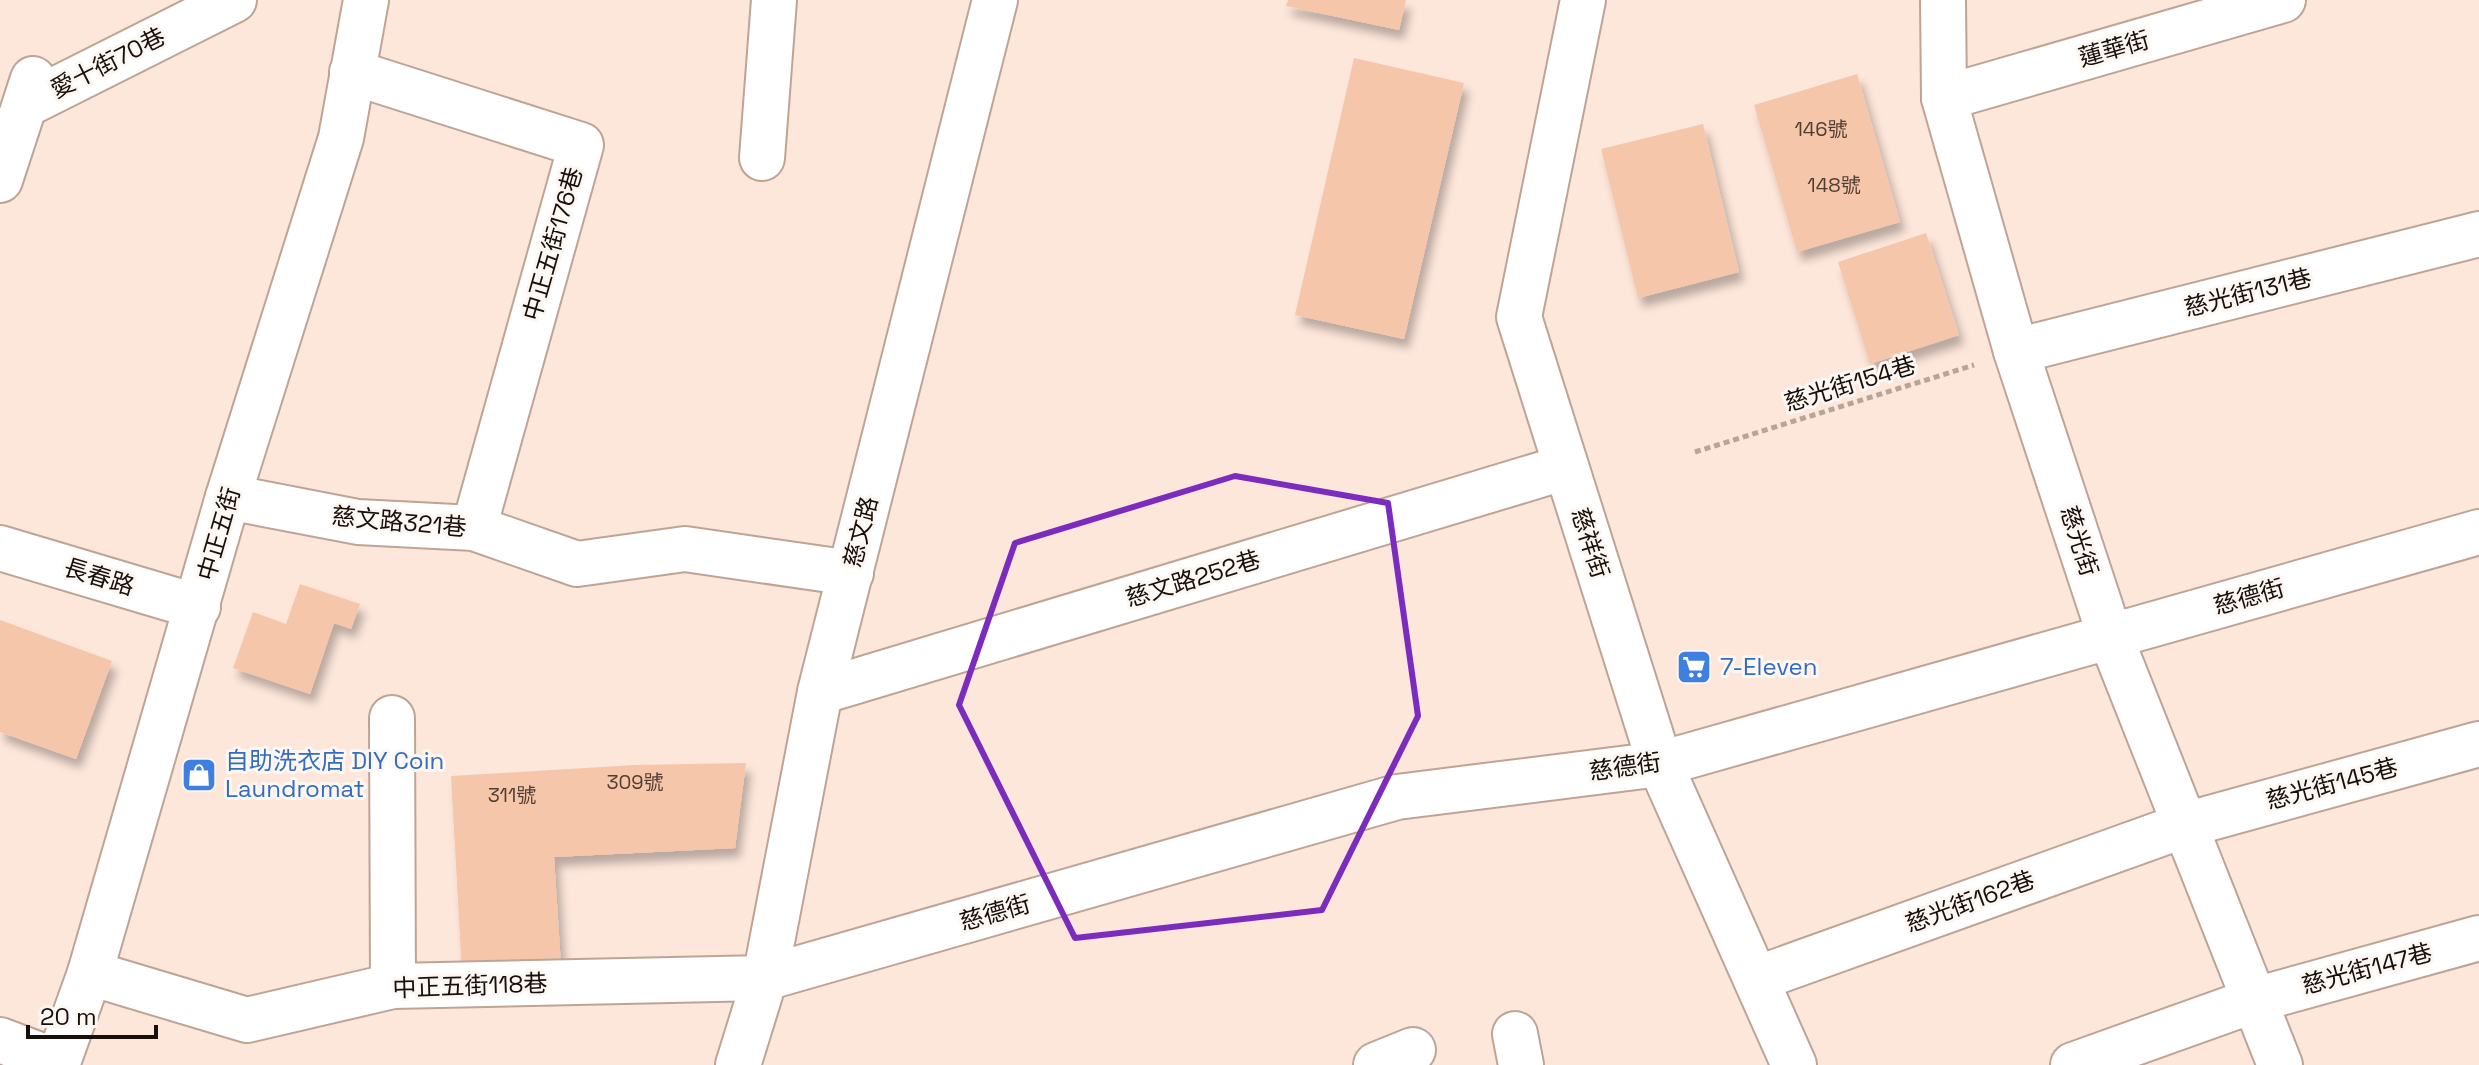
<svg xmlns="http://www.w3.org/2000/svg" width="2479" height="1065" font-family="'Space Grotesk','Noto Sans TC',sans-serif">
	<defs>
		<filter id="shadow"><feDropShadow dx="5" dy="9" stdDeviation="4" flood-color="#0004"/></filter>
	</defs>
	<rect width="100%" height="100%" fill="#fde6da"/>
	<g fill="#f6c6ab" filter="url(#shadow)">
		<polygon points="1288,0 1406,0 1399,30 1286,6"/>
		<polygon points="1354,58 1464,83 1404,339 1295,315"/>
		<polygon points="1857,74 1900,222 1797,252 1754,105"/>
		<polygon points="1703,124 1739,272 1638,298 1601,149"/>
		<polygon points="1926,233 1959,335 1870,364 1838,262"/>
		<polygon points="300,584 360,604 351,629 334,623 310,694 233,668 253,612 286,624"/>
		<polygon points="0,620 112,661 76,759 0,732"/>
		<polygon points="746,763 735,848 554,857 561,966 462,972 451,776 635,765"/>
	</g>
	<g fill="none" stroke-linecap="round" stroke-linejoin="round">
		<g stroke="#bea495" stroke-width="48">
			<g id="minor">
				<polyline points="1583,0 1519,317 1660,764 1794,1065"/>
				<polyline points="1943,0 1944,98 2016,351 2110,636 2280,1065"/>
				<polyline points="352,72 581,145 474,528"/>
				<polyline points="1944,98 2283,0"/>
				<polyline points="25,105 234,0"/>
				<polyline points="762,158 774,0"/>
				<polyline points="0,180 33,79"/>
				<polyline points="2016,351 2479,234"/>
				<polyline points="228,497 358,522 474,528 577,564 685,549 851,573"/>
				<polyline points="0,548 198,607"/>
				<polyline points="820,692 1566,467"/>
				<polyline points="392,718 393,986"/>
				<polyline points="90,973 247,1020 393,986 765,978 1397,797 1660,764 2479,532"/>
				<polyline points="1756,979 2185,825 2479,744"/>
				<polyline points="1515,1034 1521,1065"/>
				<polyline points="0,1040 58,1062"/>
				<polyline points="57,1065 90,973 228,497 341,138 366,0"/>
				<polyline points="738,1065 765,978 820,692 995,0"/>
				<polyline points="1376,1065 1413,1050"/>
				<polyline points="2073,1065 2255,1000 2479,938"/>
			</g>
		</g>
		<polyline stroke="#b7a49a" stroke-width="5" stroke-dasharray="6 4" stroke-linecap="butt" points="1695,452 1974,365"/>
		<use href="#minor" stroke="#fff" stroke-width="44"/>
	</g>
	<path fill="none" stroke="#7b2cbf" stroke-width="6" stroke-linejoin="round" d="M1235 476 1388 503 1418 716 1322 910 1075 938 959 705 1015 543Z"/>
	<defs>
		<g id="supermarket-square" transform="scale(1.8)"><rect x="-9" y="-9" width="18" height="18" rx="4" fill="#3f7fe0" stroke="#fdf7f4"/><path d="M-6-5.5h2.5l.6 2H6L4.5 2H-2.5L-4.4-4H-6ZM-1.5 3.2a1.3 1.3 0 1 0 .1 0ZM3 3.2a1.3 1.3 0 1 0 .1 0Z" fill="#fff"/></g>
		<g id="shop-square" transform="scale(1.8)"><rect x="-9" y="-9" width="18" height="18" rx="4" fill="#3f7fe0" stroke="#fdf7f4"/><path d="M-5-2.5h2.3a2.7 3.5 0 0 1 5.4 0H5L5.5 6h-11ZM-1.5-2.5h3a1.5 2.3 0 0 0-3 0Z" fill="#fff"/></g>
	</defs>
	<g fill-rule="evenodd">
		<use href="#supermarket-square" x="1694" y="667"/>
		<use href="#shop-square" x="199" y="775"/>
	</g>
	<g text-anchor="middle" stroke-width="6" stroke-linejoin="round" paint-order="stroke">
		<g font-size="20" fill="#503d32">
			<text x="1821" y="136">146號</text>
			<text x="1834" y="192">148號</text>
			<text x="635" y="789">309號</text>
			<text x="512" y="802">311號</text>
		</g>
		<g font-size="24" fill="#180f0a" stroke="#fdf7f4">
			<text transform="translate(2114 49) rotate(-16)" y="8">蓮華街</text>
			<text transform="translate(108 63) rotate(-27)" y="8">愛十街70巷</text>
			<text transform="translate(553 244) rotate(-74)" y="8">中正五街176巷</text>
			<text transform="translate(2248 293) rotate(-14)" y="8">慈光街131巷</text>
			<text transform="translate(1850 384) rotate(-17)" y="8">慈光街154巷</text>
			<text transform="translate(399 522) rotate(5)" y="8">慈文路321巷</text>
			<text transform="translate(861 532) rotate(-76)" y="8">慈文路</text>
			<text transform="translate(219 534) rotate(-74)" y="8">中正五街</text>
			<text transform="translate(2079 541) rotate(72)" y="8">慈光街</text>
			<text transform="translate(1590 543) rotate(72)" y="8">慈祥街</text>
			<text transform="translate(99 577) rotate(17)" y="8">長春路</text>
			<text transform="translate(1193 579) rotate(-17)" y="8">慈文路252巷</text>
			<text transform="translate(2249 597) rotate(-16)" y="8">慈德街</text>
			<text transform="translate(1625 767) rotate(-8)" y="8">慈德街</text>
			<text transform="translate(2332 784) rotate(-15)" y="8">慈光街145巷</text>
			<text transform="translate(1970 902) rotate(-20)" y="8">慈光街162巷</text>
			<text transform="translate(995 913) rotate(-16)" y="8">慈德街</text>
			<text transform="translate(2367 969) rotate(-15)" y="8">慈光街147巷</text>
			<text transform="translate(470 986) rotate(-2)" y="8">中正五街118巷</text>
		</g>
		<g font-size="24" fill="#366cbe" stroke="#fdf7f4" text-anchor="start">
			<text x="1720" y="675">7-Eleven</text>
			<text x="225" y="769">自助洗衣店 DIY Coin<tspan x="225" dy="28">Laundromat</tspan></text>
		</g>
	</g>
	<path d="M28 1025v12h128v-12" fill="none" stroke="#180f0a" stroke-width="4"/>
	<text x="40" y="1025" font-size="24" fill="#180f0a" stroke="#fdf7f4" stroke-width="6" paint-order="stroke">20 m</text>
</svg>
